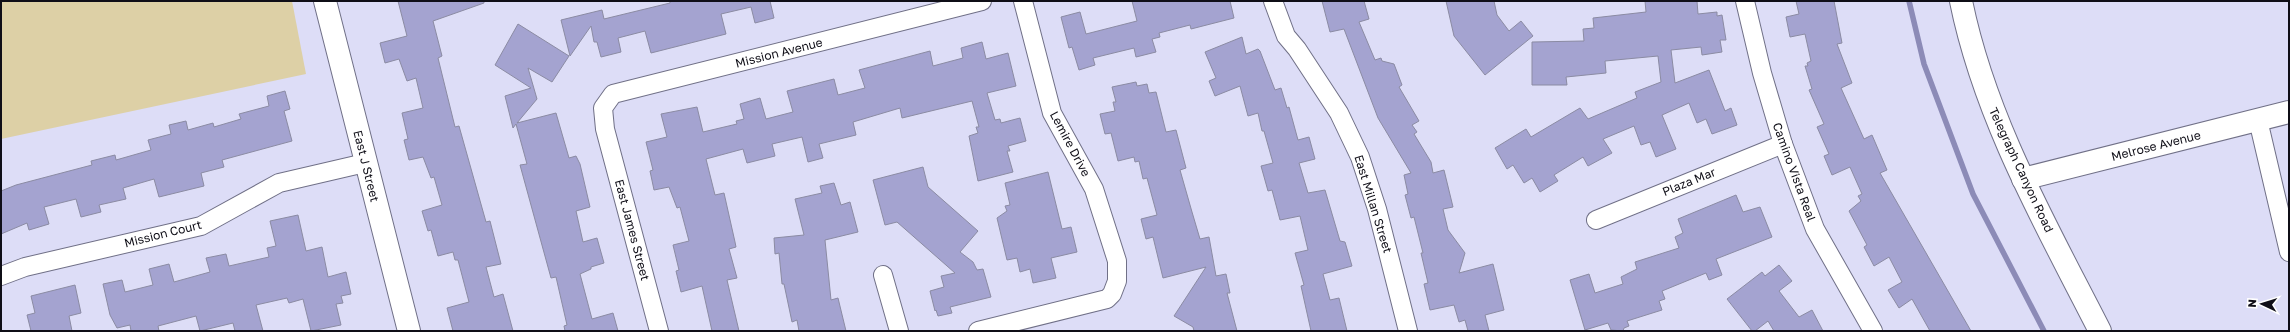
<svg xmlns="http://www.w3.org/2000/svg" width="2290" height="332" font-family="'Golos Text',sans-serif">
	<rect width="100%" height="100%" fill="#ddddf7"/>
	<polygon fill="#ddd0a6" points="1,1 292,1 306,74 1,139"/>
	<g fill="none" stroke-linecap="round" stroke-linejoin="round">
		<polyline stroke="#8c8bb7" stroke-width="5.5" points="1909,1 1924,64 1973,194 2044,331"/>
	</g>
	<g fill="#a4a3d0" stroke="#8b8ba3">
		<polygon points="398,1 484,1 484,3 433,21 442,56 438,58 455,127 459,126 486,222 490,221 501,264 486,267 494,297 503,294 513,331 453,331 447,308 469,302 458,260 455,260 453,252 438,256 431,230 428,231 422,211 442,205 434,177 431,178 423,157 409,160 404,140 408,139 402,113 423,108 416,78 407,81 399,59 385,63 380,43 407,36"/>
		<polygon points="670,1 770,1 774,18 755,23 751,7 721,14 726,34 651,53 645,31 618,38 621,52 601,57 597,42 594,42 591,26 570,56 561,20 602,10 604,19 670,3"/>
		<polygon points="1132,1 1230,1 1234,18 1191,29 1190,25 1159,33 1160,37 1152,39 1156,52 1136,57 1134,48 1093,58 1095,65 1079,70 1072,47 1069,48 1061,17 1080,12 1086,34 1137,21"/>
		<polygon points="1322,1 1364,1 1369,19 1359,22 1375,60 1381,58 1382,61 1394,64 1402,85 1399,87 1419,121 1412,125 1417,132 1414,134 1431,162 1433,173 1444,170 1453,207 1443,209 1448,230 1465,253 1459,273 1493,264 1504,310 1485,315 1489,331 1468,331 1465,320 1459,322 1454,305 1430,310 1424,284 1428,283 1421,253 1423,253 1414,217 1411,218 1405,195 1408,194 1404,175 1411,173 1378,118 1344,29 1330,32"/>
		<polygon points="1446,1 1494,1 1497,15 1509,31 1521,21 1533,36 1485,75 1454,36"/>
		<polygon points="1645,1 1697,1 1698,14 1717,12 1717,16 1722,15 1726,40 1720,40 1722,52 1702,55 1701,47 1671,50 1675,83 1709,70 1725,111 1731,108 1737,125 1712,134 1706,119 1697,123 1689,103 1662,115 1676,149 1656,157 1650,142 1641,145 1634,126 1603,139 1612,153 1588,166 1583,157 1554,175 1558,181 1540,192 1532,178 1524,183 1513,165 1507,169 1495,148 1526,129 1531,137 1580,108 1588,119 1637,98 1635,92 1661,82 1658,56 1605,61 1606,73 1566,77 1567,85 1532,85 1532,42 1584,41 1583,29 1594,28 1593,18 1646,12"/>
		<polygon points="1796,1 1834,1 1842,43 1837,44 1852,83 1841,88 1864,139 1872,135 1887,170 1880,173 1971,331 1930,331 1912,299 1899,308 1888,290 1902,282 1889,257 1874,266 1864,247 1867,245 1849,211 1861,201 1858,196 1862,194 1850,167 1832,175 1824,156 1829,154 1817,127 1824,124 1809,90 1812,89 1805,66 1808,66 1807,63 1811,61 1805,34 1790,37 1786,17 1799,14"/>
		<polygon points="518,24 569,56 552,82 528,68 537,99 517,123 556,113 569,158 576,156 580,164 590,207 576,211 583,242 597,238 604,263 591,267 591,269 580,274 592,319 613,313 618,331 565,331 564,326 567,325 556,277 551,278 520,165 527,164 516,124 513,128 505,96 531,88 495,65"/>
		<polygon points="1242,37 1246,54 1258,49 1260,51 1275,90 1281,88 1287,108 1289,107 1298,140 1309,137 1315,159 1299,163 1308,193 1325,190 1340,241 1345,242 1352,266 1323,274 1330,300 1339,298 1347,331 1311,331 1301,286 1304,285 1295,253 1308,250 1300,216 1280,220 1272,190 1268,191 1261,166 1273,163 1264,131 1262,131 1258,113 1248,116 1240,86 1215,96 1209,81 1216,78 1205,52"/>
		<polygon points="982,42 986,59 1008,53 1016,86 987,93 995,120 1000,119 1001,123 1020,118 1026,141 1008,146 1010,151 1007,151 1013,172 978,181 969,136 978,133 976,127 979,127 972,101 902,118 900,108 853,122 856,135 819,144 823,158 808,162 802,137 772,144 775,156 747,163 743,149 706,159 715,195 724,193 735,242 736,247 729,249 737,278 727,280 739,331 712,331 702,286 681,292 676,271 679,270 673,245 689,241 680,207 677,208 669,187 654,190 650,171 653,170 646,142 667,137 661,114 697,107 703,132 737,124 736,121 744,119 740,104 760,98 766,119 793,112 787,91 834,79 838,95 865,88 859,70 930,51 933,66 963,58 961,48"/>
		<polygon points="1136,82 1137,86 1147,84 1149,93 1156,92 1166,132 1176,130 1186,168 1180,170 1192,212 1200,239 1209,237 1216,276 1226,274 1230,293 1227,293 1237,331 1194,331 1193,327 1174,316 1206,267 1163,278 1153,237 1146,239 1141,219 1157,215 1147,178 1143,179 1139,161 1135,162 1134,157 1118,161 1111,133 1105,134 1100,114 1115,111 1113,102 1116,102 1112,87"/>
		<polygon points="285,91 290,109 284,111 292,141 222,160 224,167 201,173 204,186 159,197 154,179 123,188 126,199 99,205 101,212 81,217 76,199 44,207 49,224 29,230 27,223 1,234 1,191 16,185 92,165 91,161 115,155 116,160 151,150 148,140 171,134 169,125 186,121 188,130 213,123 214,127 241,119 239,114 269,106 267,96"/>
		<polygon points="923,167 928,187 978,231 960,252 973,262 977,270 983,269 991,297 950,307 952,313 938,316 936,310 935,311 930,291 944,287 941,276 955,273 897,222 885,225 873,180"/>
		<polygon points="1048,172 1062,229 1071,227 1077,252 1051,258 1056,278 1033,283 1030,269 1020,272 1017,258 1007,260 997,218 1007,211 1005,206 1010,205 1005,183"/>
		<polygon points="834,183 841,205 850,202 858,232 825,240 831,300 838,298 846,331 799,331 797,320 792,322 784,284 782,284 779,253 775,254 774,238 804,235 795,199 822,193 820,186"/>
		<polygon points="1736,195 1743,212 1760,207 1772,237 1716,259 1722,275 1709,280 1706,273 1662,291 1665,299 1659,301 1662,310 1627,321 1629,326 1624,328 1623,331 1611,330 1608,323 1585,330 1570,280 1589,274 1595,293 1623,284 1621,277 1637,269 1635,262 1679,248 1675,237 1683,233 1678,219"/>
		<polygon points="298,215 306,251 322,247 328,277 346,272 351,294 341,296 343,303 336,304 341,325 311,331 303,299 289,303 287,298 256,305 263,331 235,331 233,323 200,331 196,316 158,326 159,331 131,331 130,325 117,328 110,315 103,284 122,280 125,292 153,285 149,269 169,264 174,282 210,272 206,258 226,254 229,266 269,257 267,248 276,246 270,221"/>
		<polygon points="1779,265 1792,281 1779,291 1799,317 1812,310 1823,331 1774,331 1768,321 1755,331 1752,331 1727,299 1762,272 1765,276"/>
		<polygon points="75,285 81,313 69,316 72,331 31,331 27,315 35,313 31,296"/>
	</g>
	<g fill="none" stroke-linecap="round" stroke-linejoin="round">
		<g stroke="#707087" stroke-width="20">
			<g id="minor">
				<polyline points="1273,1 1286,36 1297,49 1339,113 1360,157 1377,209 1408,331"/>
				<polyline points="1745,1 1762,73 1783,144 1815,229 1873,331"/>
				<polyline points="2258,120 2289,252"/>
				<polyline points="1596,220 1783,144"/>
				<polyline points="883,275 899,331"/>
				<polyline points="1,276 25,267 201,226 279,183 365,163"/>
				<polyline points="659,331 605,129 603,108 613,94 982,1"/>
				<polyline points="978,331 1107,299 1112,294 1117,281 1117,261 1094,189 1052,113 1023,1"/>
			</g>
		</g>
		<g stroke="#707087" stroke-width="24">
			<g id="tertiary">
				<polyline points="325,1 409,331"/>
				<path d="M1961 1C1985 119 2046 225 2100 331"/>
				<polyline points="2023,179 2289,112"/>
			</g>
		</g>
		<use href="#minor" stroke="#fff" stroke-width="18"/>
		<use href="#tertiary" stroke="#fff" stroke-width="22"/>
	</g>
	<g text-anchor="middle" stroke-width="3" stroke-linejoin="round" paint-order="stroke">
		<g font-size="12" fill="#0f0e17" stroke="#fff">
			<text transform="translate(779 53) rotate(-14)" y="4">Mission Avenue</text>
			<text transform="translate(1070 144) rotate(62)" y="4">Lemire Drive</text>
			<text transform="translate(2156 146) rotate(-14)" y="4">Melrose Avenue</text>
			<text transform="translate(366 166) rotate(76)" y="4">East J Street</text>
			<text transform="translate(2021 170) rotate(65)" y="4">Telegraph Canyon Road</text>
			<text transform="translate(1794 172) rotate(70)" y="4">Camino Vista Real</text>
			<text transform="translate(1689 182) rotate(-22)" y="4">Plaza Mar</text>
			<text transform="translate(1373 204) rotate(73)" y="4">East Millan Street</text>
			<text transform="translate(632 230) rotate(75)" y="4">East James Street</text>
			<text transform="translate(163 234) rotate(-14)" y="4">Mission Court</text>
		</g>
	</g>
	<rect width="2290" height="332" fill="none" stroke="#0f0e17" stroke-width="4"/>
	<g transform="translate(2262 304) rotate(274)" stroke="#ffffff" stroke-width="3" paint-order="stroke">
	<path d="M0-3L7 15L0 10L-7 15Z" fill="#0f0e17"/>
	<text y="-6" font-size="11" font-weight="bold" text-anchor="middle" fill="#0f0e17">N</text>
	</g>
</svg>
